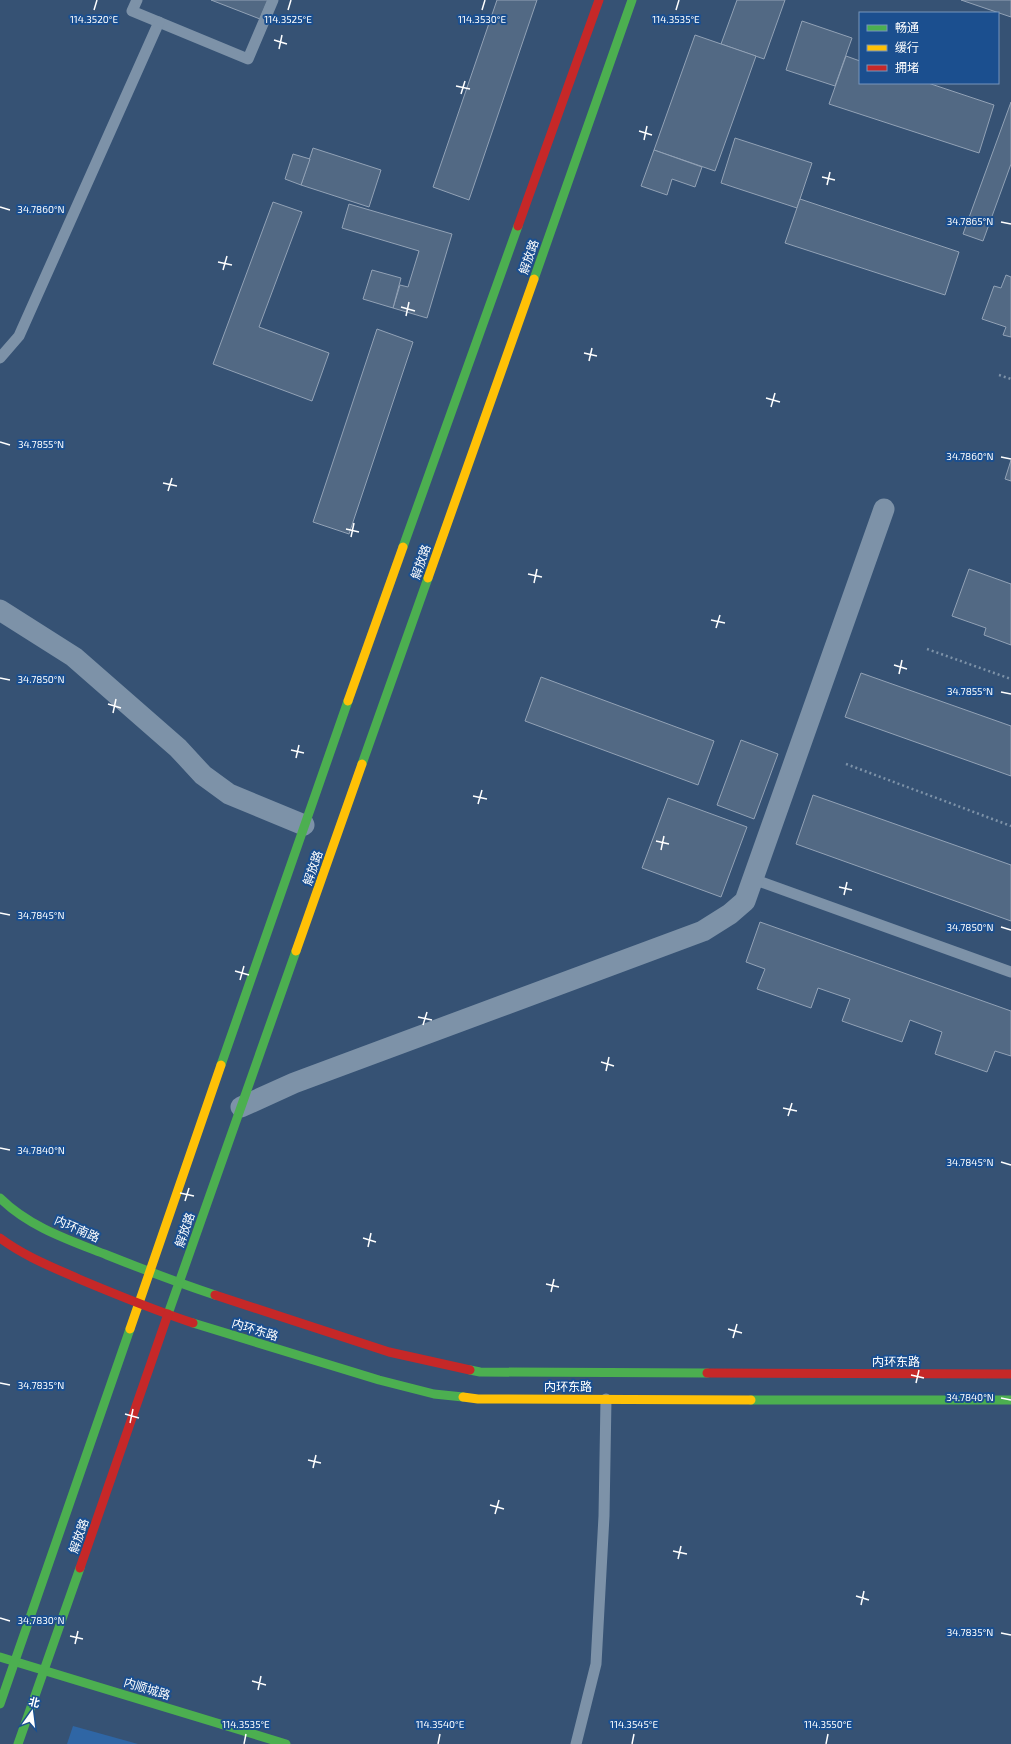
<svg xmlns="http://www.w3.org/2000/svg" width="1011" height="1744" font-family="'Exo 2','Noto Sans SC',sans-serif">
	<rect width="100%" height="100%" fill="#365274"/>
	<polygon fill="#2f66a5" points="73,1726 138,1744 67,1744"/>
	<g fill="#526984" stroke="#92a2b6">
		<polygon points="211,0 268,0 260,19"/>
		<polygon points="497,0 537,0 469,200 433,187"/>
		<polygon points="737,0 785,0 764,59 721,44"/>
		<polygon points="961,0 1011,0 1011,17"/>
		<polygon points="802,21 852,38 835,86 786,70"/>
		<polygon points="695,35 756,56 715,171 654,150"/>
		<polygon points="846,56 860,61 860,83 928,83 994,105 979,153 829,104"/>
		<polygon points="1011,102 1011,164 983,241 963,234"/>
		<polygon points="735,138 812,163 797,208 721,183"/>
		<polygon points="313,148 381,170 369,207 301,185"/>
		<polygon points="654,150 702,167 695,187 672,179 667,195 641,186"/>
		<polygon points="293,154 310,159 301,185 285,179"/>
		<polygon points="800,199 959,252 945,295 785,243"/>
		<polygon points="273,202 302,212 259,327 329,353 312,401 213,364"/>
		<polygon points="349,204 452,234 427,318 393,308 400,285 408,287 419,251 342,228"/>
		<polygon points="372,270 401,278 393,308 363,299"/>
		<polygon points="1006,275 1011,277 1011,337 1003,335 1006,327 982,319 994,286 1001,288"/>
		<polygon points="377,329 413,342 349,534 313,522"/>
		<polygon points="1011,460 1011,481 1005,479"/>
		<polygon points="969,569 1011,584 1011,645 984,635 986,628 952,616"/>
		<polygon points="861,673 1011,726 1011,776 845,717"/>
		<polygon points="541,677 714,741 698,785 525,721"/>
		<polygon points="741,740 778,754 754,819 717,805"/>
		<polygon points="813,795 1011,865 1011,921 796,844"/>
		<polygon points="668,798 747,827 721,897 642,868"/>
		<polygon points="760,922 1011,1011 1011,1056 995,1051 987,1072 935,1054 942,1032 910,1020 902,1042 842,1021 850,999 818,988 811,1008 757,989 765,969 746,962"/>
	</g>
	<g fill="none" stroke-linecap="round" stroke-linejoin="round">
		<g stroke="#7d92a8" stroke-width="2.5" stroke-dasharray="2 3" stroke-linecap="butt">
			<polyline points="999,375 1011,379"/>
			<polyline points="927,649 1011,679"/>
			<polyline points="846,764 1011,826"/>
		</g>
		<g stroke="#7d92a8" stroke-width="11">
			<polyline points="137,0 132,11 248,59 273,0"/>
			<polyline points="0,358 19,336 159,22"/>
			<polyline points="753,879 1011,972"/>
			<polyline points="576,1744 596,1664 604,1516 606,1399"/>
		</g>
		<g stroke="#7d92a8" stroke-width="21">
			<polyline points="0,610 74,657 178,748 203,775 229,794 304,825"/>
			<polyline points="241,1107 294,1083 703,931 730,914 745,901 884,509"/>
		</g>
		<g stroke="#4caf50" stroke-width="9">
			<polyline points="534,279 632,0"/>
			<polyline points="403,547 518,226"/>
			<polyline points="362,764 428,578"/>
			<polyline points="221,1065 348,701"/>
			<path d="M0 1198C29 1227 69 1240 107 1255 142 1269 179 1283 215 1295"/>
			<polyline points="168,1314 296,951"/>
			<polyline points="193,1323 379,1380 434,1394 463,1397"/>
			<polyline points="470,1370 480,1372 707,1373"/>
			<polyline points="751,1400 1011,1400"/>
			<polyline points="0,1657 286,1744"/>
			<polyline points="0,1704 130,1329"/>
			<polyline points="18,1744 80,1568"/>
		</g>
		<g stroke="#ffc107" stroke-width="9">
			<polyline points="428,578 534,279"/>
			<polyline points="348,701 403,547"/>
			<polyline points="296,951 362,764"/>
			<polyline points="130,1329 221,1065"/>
			<polyline points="463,1397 478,1399 751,1400"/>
		</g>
		<g stroke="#c62828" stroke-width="9">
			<polyline points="518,226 599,0"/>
			<path d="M0 1238C24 1256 52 1267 79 1279 117 1295 154 1310 193 1323"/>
			<polyline points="215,1295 389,1352 470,1370"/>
			<polyline points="707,1373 1011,1374"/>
			<polyline points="80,1568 168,1314"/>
		</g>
	</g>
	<path fill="none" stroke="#fff" stroke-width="1.5" d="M94 10 97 0M288 10 291 0M482 10 485 0M676 10 679 0M274 40 287 44M279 49 282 35M456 86 470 89M461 94 465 81M639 131 652 135M644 140 647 126M822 177 835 180M827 185 830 172M0 207 10 210M1001 222 1011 224M218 262 232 265M223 270 227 256M401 307 415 311M406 316 409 302M584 353 597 356M589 361 592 348M766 398 780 402M771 407 775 393M0 442 10 445M1001 457 1011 459M163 483 177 486M168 491 172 478M346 529 359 532M351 537 354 523M528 574 542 577M534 583 537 569M711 620 725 623M716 628 720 615M894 665 907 669M899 674 902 660M0 678 10 680M1001 692 1011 694M108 704 121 708M113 713 116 699M291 750 304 753M296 758 299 745M473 796 487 799M478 804 482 790M656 841 669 844M661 850 664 836M839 887 852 890M844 895 847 882M0 913 10 915M1001 927 1011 930M235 971 249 975M240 980 244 966M418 1017 432 1020M423 1025 427 1012M601 1062 614 1066M606 1071 609 1057M783 1108 797 1111M788 1116 792 1103M0 1148 10 1150M1001 1162 1011 1165M180 1193 194 1196M185 1201 189 1188M363 1238 376 1242M368 1247 371 1233M546 1284 559 1287M551 1292 554 1279M728 1329 742 1333M733 1338 737 1324M911 1375 924 1378M0 1383 10 1385M916 1383 919 1370M1001 1398 1011 1400M125 1414 139 1418M130 1423 133 1409M308 1460 321 1463M313 1468 316 1455M490 1505 504 1509M495 1514 499 1500M673 1551 687 1554M678 1559 681 1546M856 1596 869 1600M861 1605 864 1591M0 1618 10 1621M1001 1633 1011 1635M70 1636 83 1639M75 1644 78 1631M252 1681 266 1685M258 1690 261 1676M244 1744 246 1734M438 1744 440 1734M632 1744 634 1734M826 1744 828 1734"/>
	<g text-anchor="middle" stroke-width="4" stroke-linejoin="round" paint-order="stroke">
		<g font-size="12" fill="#fff" stroke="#1b4f8f">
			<text transform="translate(529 257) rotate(-71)" y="4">解放路</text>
			<text transform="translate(421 562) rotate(-71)" y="4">解放路</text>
			<text transform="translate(313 868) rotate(-71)" y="4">解放路</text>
			<text transform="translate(77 1229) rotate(24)" y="4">内环南路</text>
			<text transform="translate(185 1230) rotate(-71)" y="4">解放路</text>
			<text transform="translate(255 1330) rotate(17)" y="4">内环东路</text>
			<text x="896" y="1366">内环东路</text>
			<text x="568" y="1391">内环东路</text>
			<text transform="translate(79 1536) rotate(-71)" y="4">解放路</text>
			<text transform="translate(147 1689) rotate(17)" y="4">内顺城路</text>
		</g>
	</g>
	<g font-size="10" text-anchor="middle" fill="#fff" stroke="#1b4f8f" stroke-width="4" stroke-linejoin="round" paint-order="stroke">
		<text x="94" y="23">114.3520°E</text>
		<text x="288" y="23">114.3525°E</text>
		<text x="482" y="23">114.3530°E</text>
		<text x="676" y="23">114.3535°E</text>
		<text x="41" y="213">34.7860°N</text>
		<text x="970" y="225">34.7865°N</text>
		<text x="41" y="448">34.7855°N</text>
		<text x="970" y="460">34.7860°N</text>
		<text x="41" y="683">34.7850°N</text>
		<text x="970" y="695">34.7855°N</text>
		<text x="41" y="919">34.7845°N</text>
		<text x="970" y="931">34.7850°N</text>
		<text x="41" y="1154">34.7840°N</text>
		<text x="970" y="1166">34.7845°N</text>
		<text x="41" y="1389">34.7835°N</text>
		<text x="970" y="1401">34.7840°N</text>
		<text x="41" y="1624">34.7830°N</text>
		<text x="970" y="1636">34.7835°N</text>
		<text x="246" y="1728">114.3535°E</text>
		<text x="440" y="1728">114.3540°E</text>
		<text x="634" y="1728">114.3545°E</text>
		<text x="828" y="1728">114.3550°E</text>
	</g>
	<rect x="859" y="12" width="140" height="72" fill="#1b4f8f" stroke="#7695bc"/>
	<rect x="867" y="25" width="20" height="6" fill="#4caf50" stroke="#7695bc"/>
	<text x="895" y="32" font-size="12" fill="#ffffff">畅通</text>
	<rect x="867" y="45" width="20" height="6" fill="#ffc107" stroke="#7695bc"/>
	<text x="895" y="52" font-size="12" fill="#ffffff">缓行</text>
	<rect x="867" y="65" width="20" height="6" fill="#c62828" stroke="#7695bc"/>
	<text x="895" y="72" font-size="12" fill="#ffffff">拥堵</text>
	<g transform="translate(32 1712) rotate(14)" stroke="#1b4f8f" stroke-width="3" paint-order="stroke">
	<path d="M0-3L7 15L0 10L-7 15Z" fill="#ffffff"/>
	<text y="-6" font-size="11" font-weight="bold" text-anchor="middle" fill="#ffffff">北</text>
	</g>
</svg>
